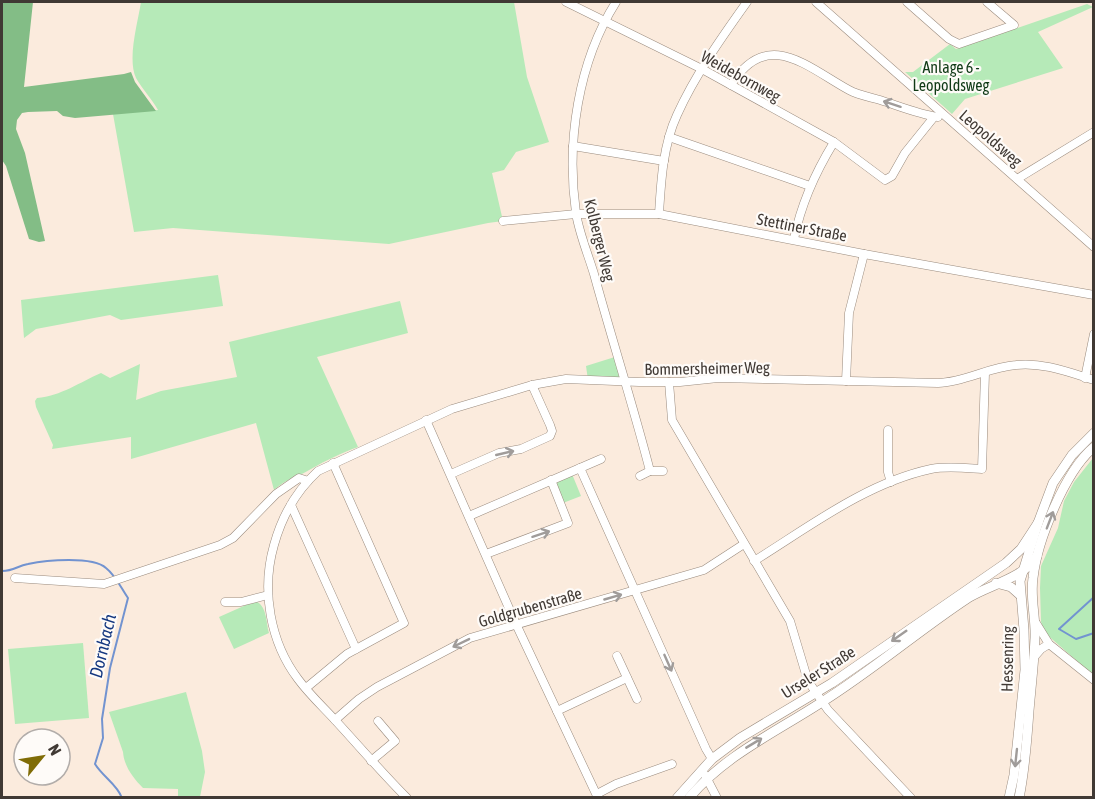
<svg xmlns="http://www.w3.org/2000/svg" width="1095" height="799" font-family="'Asap Condensed',sans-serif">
	<rect width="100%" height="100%" fill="#fbebdd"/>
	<g fill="#b6eab8">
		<path d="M141 2H514L527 77 549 142 516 152 504 170 492 173 503 221 488 223 389 244 173 228 134 232 113 114 158 110C152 99 142 89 136 78 127 59 138 22 141 2Z"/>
		<polygon points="1087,4 1093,7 1038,32 1063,68 965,99 952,114 905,72 913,72 950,44 956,49"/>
		<polygon points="218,275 223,306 121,320 110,315 36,329 24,338 21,300"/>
		<path d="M400 301 408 333 317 357 358 447C341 453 327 460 311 469 296 478 289 477 274 490L256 423 131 459V437L52 449 53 445 36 407 35 401 37 398C61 396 80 382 101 373L110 378 140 364 136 400 161 391 237 377 229 342Z"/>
		<polygon points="618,356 626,381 588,380 586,366"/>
		<polygon points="1093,458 1093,675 1045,633 1041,622 1040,588 1041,566 1058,528 1064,501 1074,482"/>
		<polygon points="572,474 581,496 563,503 556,487 558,480"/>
		<path d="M255 601C267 605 266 622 269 633L234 649 219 617Z"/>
		<polygon points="83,643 89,718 15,724 8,649"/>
		<path d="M186 692 202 751 205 772 200 797H178V789L143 788C133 778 124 766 123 752L109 712Z"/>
	</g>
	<polygon fill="#83bd86" points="2,2 33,2 24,87 124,74 131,72 135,82 156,111 75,118 63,116 57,111 28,112 22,113 17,120 16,129 25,153 45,241 39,242 29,239 6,166 2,160"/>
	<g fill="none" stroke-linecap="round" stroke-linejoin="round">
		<g stroke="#7293d0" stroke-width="2">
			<path d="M2 571C14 571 17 566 28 564 46 560 93 556 106 568 116 576 121 588 128 598L110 668 102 719 103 738 95 764C103 777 117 784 122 798"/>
			<polyline points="1094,597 1059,629 1076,639 1094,633"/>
		</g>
		<g stroke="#9a8b7e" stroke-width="9">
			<g id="minor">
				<polyline points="566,2 702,69 834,142 885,180 892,176 905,153 934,117"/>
				<path d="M616 2C578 62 566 142 576 213 579 233 588 254 594 274 612 340 633 405 650 471H663"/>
				<polyline points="816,2 1094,247"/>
				<polyline points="907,2 949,39 959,44 1014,25 987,2"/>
				<path d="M731 85C767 27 807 67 849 90 858 95 870 97 880 100 899 106 918 114 938 117"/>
				<polyline points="669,137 810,186"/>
				<polyline points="573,146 664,161"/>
				<polyline points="1017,179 1094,132"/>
				<path d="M659 214C661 181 663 145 677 115 695 75 722 37 747 2"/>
				<polyline points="503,221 576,214 659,214 864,254 1094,295"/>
				<path d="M794 239C801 204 815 173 834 142"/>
				<polyline points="1085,378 1094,334"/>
				<polyline points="846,381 849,313 864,254"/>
				<polyline points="669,382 672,420 790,621 808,681 828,710 911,798"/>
				<polyline points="426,420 516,624 598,798"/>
				<polyline points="888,430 888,472 891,482"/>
				<polyline points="580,468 706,749 712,759"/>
				<polyline points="451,474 499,453 521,449 550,436 552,431 550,425 532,385"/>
				<polyline points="640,476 650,471"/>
				<polyline points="291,505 356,649"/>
				<polyline points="469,516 601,459"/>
				<polyline points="486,554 568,523 551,480"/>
				<path d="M754 561C809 527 866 483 931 469 947 466 965 468 982 469L985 373"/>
				<polyline points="15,578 104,584 220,545 233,538 276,494 299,478 308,481"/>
				<polyline points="225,602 241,602 268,595"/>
				<polyline points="1036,623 1049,644 1094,680"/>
				<polyline points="617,656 637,699"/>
				<polyline points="1034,657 1041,649 1049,644"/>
				<polyline points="306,688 347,654 404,623 333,463"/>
				<polyline points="557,711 627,678"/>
				<polyline points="335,720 359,699 377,687 470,638 704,570 744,544"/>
				<polyline points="371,761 395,741 378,721"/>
				<polyline points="705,775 717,798"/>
				<polyline points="597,794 616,784 672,764"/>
				<path d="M407 798C382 773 359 746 335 720 323 707 309 694 298 679 270 642 261 590 274 545 282 516 296 491 318 471L452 409 532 385 566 379 639 382H680L718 378 938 383C965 382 989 367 1016 365 1042 362 1068 372 1094 380"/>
			</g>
		</g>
		<g stroke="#9a8b7e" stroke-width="10">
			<g id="tertiary">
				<polyline points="996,583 1011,587 1020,595"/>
				<polyline points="677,798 712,759 740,738 832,683 1006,563 1021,549 1038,523"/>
				<path d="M689 798C725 755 776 732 822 702 873 670 918 631 968 598 989 585 1024 578 1037 556"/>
				<polyline points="1009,798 1014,775 1025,670 1024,630 1020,581 1038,523 1053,483 1072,455 1094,433"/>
				<path d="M1019 798C1025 769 1027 740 1029 711 1031 687 1034 662 1035 638 1036 618 1030 597 1033 578 1037 541 1065 471 1094 447"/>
			</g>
		</g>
		<use href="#minor" stroke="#fff" stroke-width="8"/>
		<use href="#tertiary" stroke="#fff" stroke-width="9"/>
	</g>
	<defs><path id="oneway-shaft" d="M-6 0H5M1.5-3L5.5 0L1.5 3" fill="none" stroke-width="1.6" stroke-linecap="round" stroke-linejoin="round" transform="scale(1.5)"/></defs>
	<g stroke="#a09c9a">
		<use href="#oneway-shaft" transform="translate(892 104) rotate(-162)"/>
		<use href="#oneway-shaft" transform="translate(505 453) rotate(-13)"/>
		<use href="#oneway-shaft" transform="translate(1050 520) rotate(-69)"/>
		<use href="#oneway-shaft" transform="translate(541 534) rotate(-18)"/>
		<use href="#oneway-shaft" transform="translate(613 597) rotate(-16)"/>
		<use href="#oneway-shaft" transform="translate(899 636) rotate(145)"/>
		<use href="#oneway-shaft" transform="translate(461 643) rotate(154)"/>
		<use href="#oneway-shaft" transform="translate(668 663) rotate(66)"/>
		<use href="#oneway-shaft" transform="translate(754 743) rotate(-31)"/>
		<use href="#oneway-shaft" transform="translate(1016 758) rotate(96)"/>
	</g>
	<g text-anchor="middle" stroke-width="4.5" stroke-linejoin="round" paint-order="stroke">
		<g font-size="16" fill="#0f3915" stroke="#fefbf8">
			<text x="951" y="73">Anlage 6 -<tspan x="951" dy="18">Leopoldsweg</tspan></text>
		</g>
		<g font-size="16" fill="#403934" stroke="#fefbf8">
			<text transform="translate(741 76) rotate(29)" y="6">Weidebornweg</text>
			<text transform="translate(991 138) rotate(41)" y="6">Leopoldsweg</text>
			<text transform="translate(802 227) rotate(11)" y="6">Stettiner Straße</text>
			<text transform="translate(600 240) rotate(76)" y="6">Kolberger Weg</text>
			<text transform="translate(707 368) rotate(-1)" y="6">Bommersheimer Weg</text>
			<text transform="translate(530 607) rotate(-16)" y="6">Goldgrubenstraße</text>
			<text transform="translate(1007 659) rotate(-89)" y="6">Hessenring</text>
			<text transform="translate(818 672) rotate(-32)" y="6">Urseler Straße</text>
		</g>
		<g font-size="18" font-style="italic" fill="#153880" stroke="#fefbf8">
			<text transform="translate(103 646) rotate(-77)" y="6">Dornbach</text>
		</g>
	</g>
	<rect width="1095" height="799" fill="none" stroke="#403934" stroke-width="6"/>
	<g transform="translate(42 757) rotate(60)"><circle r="28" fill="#fefbf8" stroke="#b2adaa" stroke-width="1.5"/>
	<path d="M0-4.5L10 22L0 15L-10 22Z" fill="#806c06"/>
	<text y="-9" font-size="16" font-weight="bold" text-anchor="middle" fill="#403934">N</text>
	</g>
</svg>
